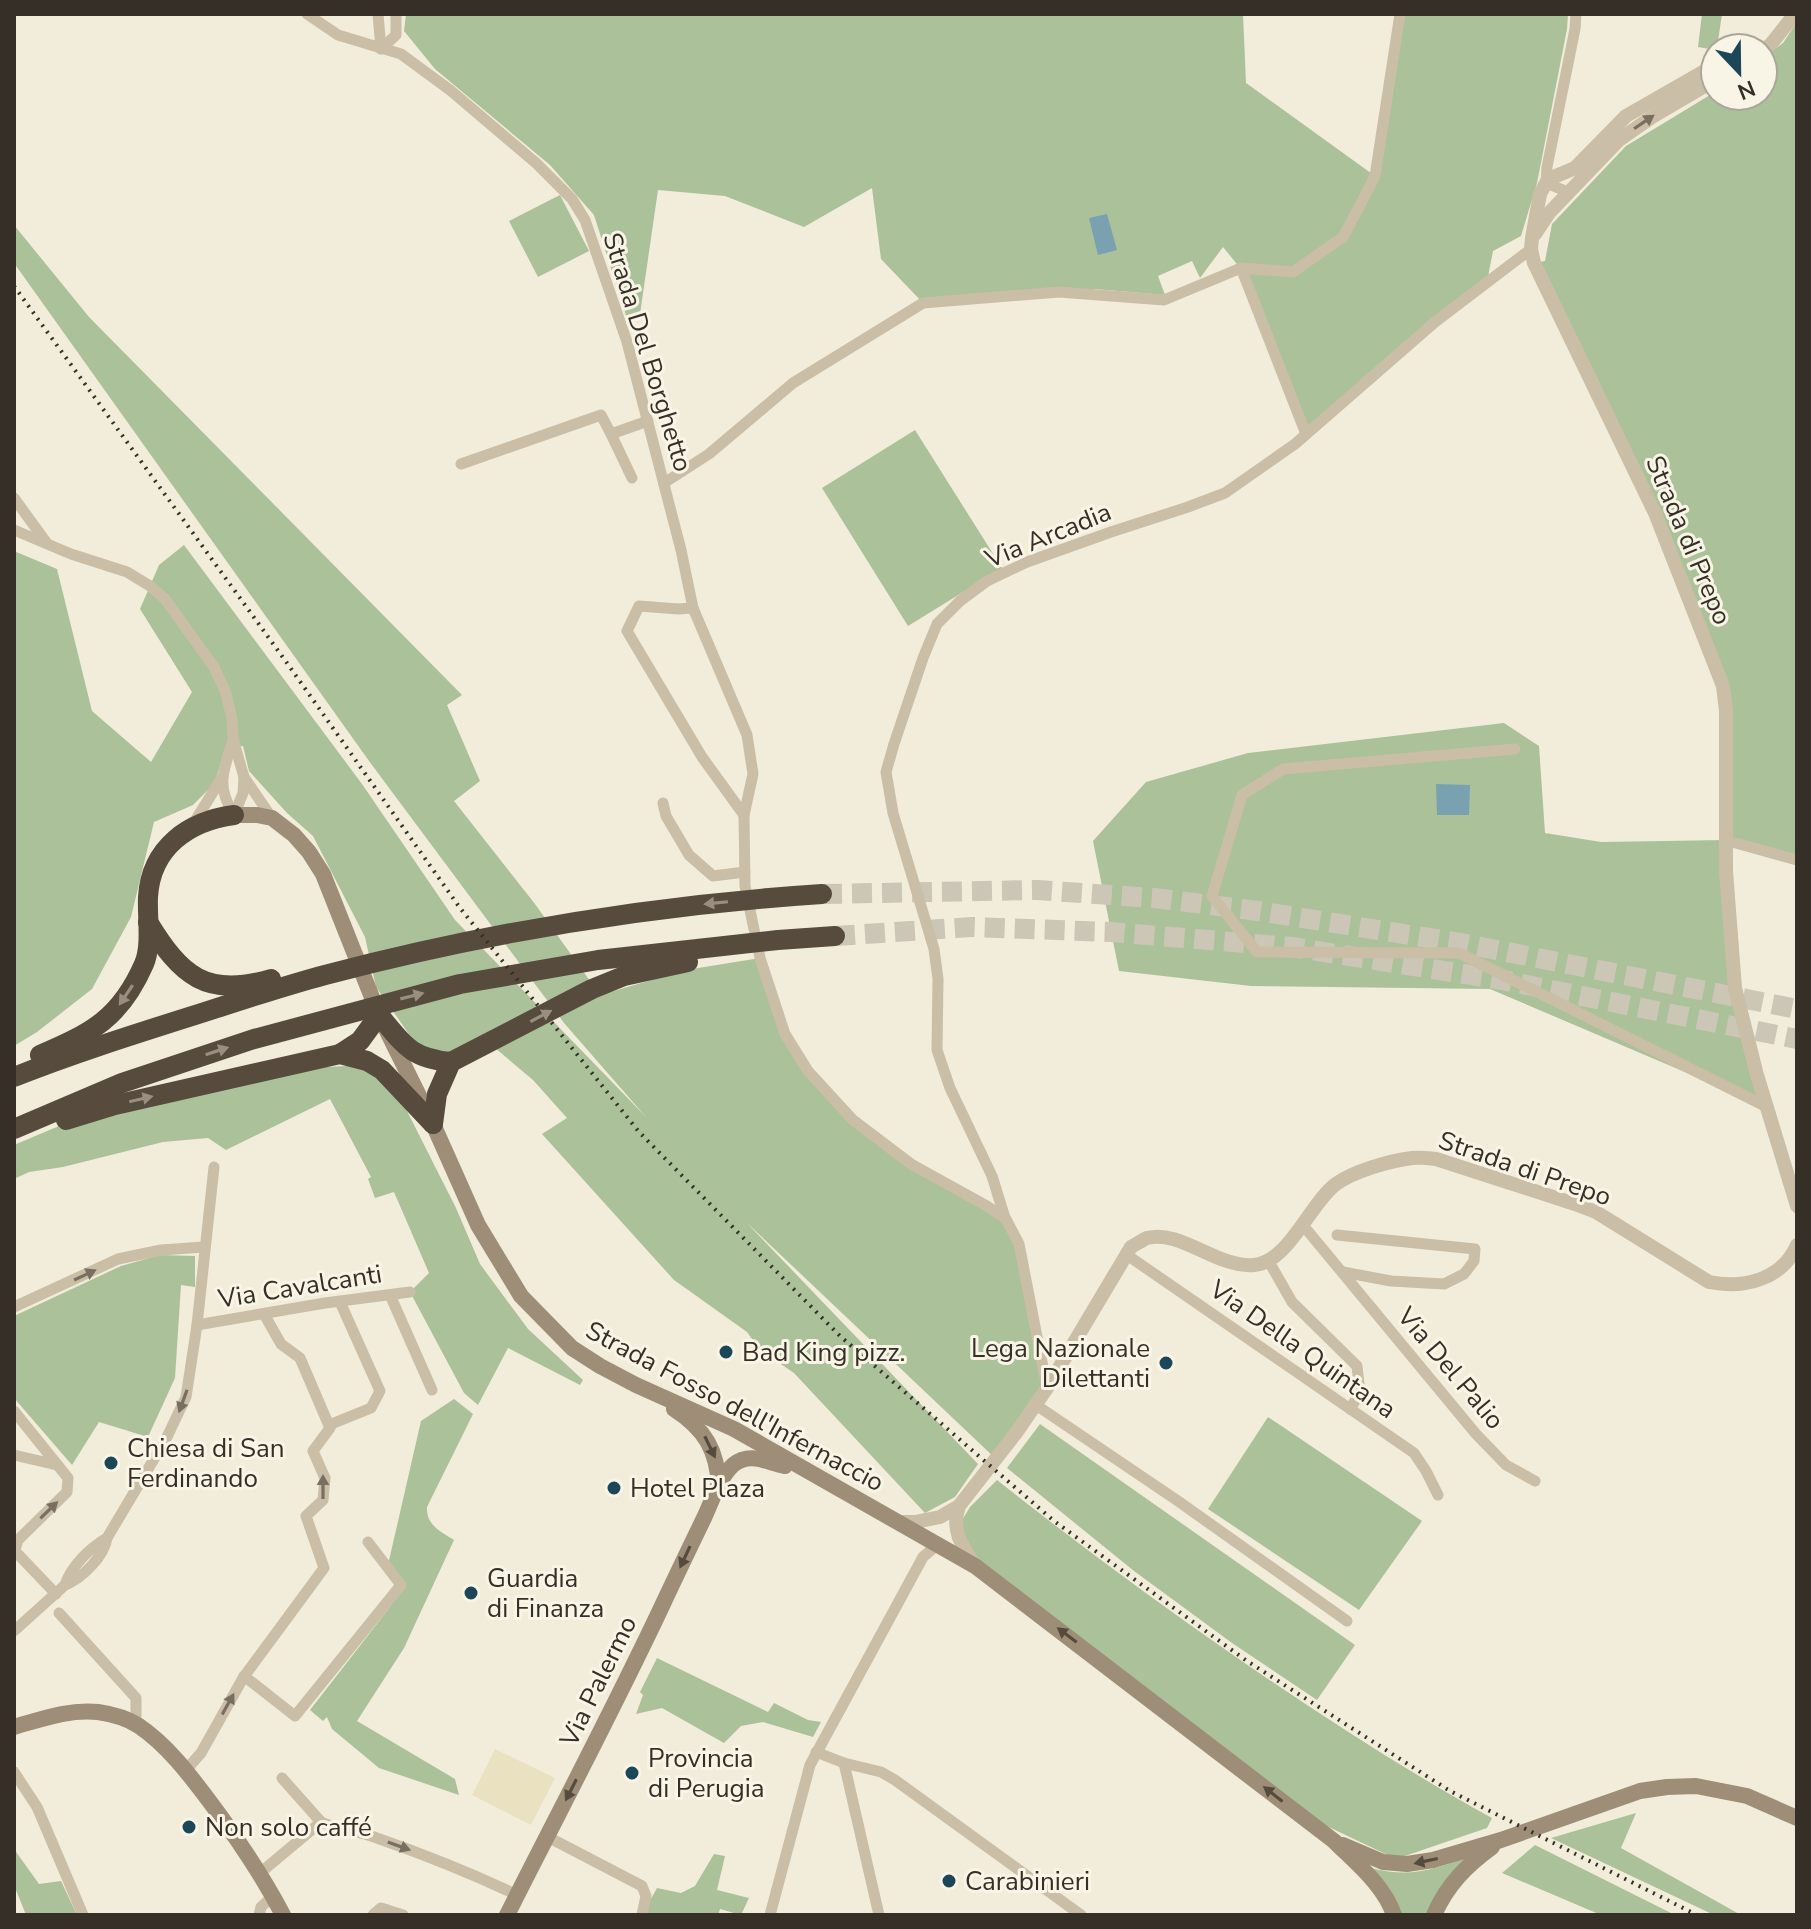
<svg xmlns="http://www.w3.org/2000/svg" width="1811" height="1929" font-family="'Nunito Sans',sans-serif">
	<rect width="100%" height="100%" fill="#f2ecda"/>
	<g fill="#abc19a">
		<polygon points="406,14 1243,14 1246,83 1375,176 1400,14 1568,14 1567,29 1537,183 1521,236 1493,251 1487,282 1306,434 1241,269 1223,247 1200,278 1192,261 1158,276 1165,295 1095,289 923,303 881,259 872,188 804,227 725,196 658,190 640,314 629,325 594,215 550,165 435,69 404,31"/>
		<polygon points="1702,14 1722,14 1717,48 1715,50 1698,47"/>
		<polygon points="1797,22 1797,860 1726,841 1735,988 1767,1107 1490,989 1251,986 1119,971 1093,841 1146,782 1248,753 1504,723 1539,746 1545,833 1601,842 1725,840 1726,711 1655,513 1534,263 1545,261 1552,224 1626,146 1715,92 1715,96 1763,96 1763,58 1783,43"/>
		<polygon points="560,195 589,251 538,277 509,221"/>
		<polygon points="14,225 89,317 462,695 447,705 480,781 454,801 535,904 600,995 686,970 760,958 785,1034 853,1120 1006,1219 1019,1244 1047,1388 996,1459 746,1222 978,1464 955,1497 925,1513 794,1373 760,1350 747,1332 674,1280 542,1134 567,1118 533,1080 482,1037 449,1052 418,1047 376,987 365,937 313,836 287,813 249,771 243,746 225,748 215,783 193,805 154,822 131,917 92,989 37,1032 14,1046 14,551 57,569 92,711 151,762 192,692 140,609 159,565 184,545 362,784 455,920 646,1117 564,1023 369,761 14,263"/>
		<polygon points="915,430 1002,568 908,626 822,488"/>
		<polygon points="365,1065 403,1103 456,1208 480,1264 528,1329 583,1380 580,1385 508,1348 478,1405 464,1393 410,1292 429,1273 394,1192 375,1198 368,1179 371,1177 330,1099 226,1150 208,1138 163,1142 63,1167 29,1172 14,1179 14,1145 59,1126 307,1068"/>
		<polygon points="160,1255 195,1256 195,1287 181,1285 175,1378 148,1437 99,1422 72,1465 14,1398 14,1316 121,1266"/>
		<path d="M454 1399 473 1414 427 1507C426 1525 440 1531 454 1540L404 1648 357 1721 455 1779 459 1795 379 1768 332 1729 327 1717 323 1721 310 1710 387 1611 404 1585 388 1565 421 1421Z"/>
		<polygon points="1268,1417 1422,1521 1359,1610 1208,1509"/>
		<polygon points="1040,1424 1355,1645 1317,1700 1232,1643 1134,1571 1007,1468"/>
		<path d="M997 1480C1075 1542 1154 1600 1236 1657 1320 1715 1403 1769 1492 1818L1487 1828 1396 1859 1314 1820 980 1565 965 1545 961 1522 970 1507Z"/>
		<polygon points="657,1658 768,1712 774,1703 808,1720 821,1722 813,1737 763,1722 741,1726 724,1743 662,1708 636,1714 643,1695 640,1692"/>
		<polygon points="1636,1813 1621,1848 1741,1915 1714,1915 1551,1838"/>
		<polygon points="1535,1845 1675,1915 1601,1915 1502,1873"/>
		<polygon points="14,1849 39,1884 61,1881 77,1915 26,1915 14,1885"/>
		<polygon points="714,1854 725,1856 717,1890 749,1898 741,1915 720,1909 718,1915 646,1915 647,1906 657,1888 681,1893 695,1886"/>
		<path d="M1470 1856C1447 1874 1439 1889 1427 1915H1402L1371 1868C1410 1878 1433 1870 1470 1856Z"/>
	</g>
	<polygon fill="#eae1c1" points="495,1749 555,1778 531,1825 472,1795"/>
	<g fill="#79a1af">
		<polygon points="1107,214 1117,250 1098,255 1089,218"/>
		<polygon points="1436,784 1470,785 1469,815 1437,815"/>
	</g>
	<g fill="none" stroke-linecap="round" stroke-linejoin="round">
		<g stroke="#ccc6b6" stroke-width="20" stroke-dasharray="20 10" stroke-linecap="butt">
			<polyline points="822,894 1037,890 1154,898 1258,911 1461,943 1797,1009"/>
			<polyline points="835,936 972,927 1111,932 1292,947 1502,980 1797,1039"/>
		</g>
		<g stroke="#cabea6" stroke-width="11">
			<polyline points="307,14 338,35 401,54 450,90 536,163 572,199 585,220 627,342 681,550 693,608 747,735 753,774 744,815 745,886 760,958 785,1034 808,1071 853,1120 911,1164 987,1206 1006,1219 1019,1244 1047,1388"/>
			<polyline points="378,14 381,49"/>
			<polyline points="381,49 396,35 396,14"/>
			<polyline points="1568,192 1546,183 1547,167 1575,29 1576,14"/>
			<polyline points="1241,268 1293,272 1343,237 1348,228 1375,176 1400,14"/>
			<polyline points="611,434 632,478"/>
			<polyline points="461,464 601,415 611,434 648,421"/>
			<polyline points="664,483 709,454 793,383 923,303 1059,292 1164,300 1241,268 1306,434"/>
			<polyline points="14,498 46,542"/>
			<polyline points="14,530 71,554 127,572 150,586 165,599 214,667 226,693 232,719 233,739 244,777 272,818"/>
			<polyline points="693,608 678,609 639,606 627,631 702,757 744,815"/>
			<path d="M233 740C224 770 215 785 234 815"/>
			<polyline points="1515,749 1283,769 1242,795 1212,896 1257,952 1459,953 1767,1107"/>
			<polyline points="663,803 666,816 689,855 713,876 745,872"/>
			<polyline points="234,815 243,793 244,777"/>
			<polyline points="192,826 221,779"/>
			<polyline points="1725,840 1797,860"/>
			<polyline points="1005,1218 992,1176 950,1088 937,1050 938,979 934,949 893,813 886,772 894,744 923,658 937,624 960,601 987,581 1027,562 1111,532 1188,507 1225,493 1295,444 1435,322 1531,249"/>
			<polyline points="1302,1224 1476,1434 1506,1465 1535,1481"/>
			<polyline points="1337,1235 1475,1249 1474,1261 1464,1274 1444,1284 1391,1281 1343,1272"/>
			<polyline points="1127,1255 1414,1453 1426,1471 1438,1495"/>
			<polyline points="1268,1260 1292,1302 1357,1366 1360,1393 1350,1409"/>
			<polyline points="390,1295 432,1390"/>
			<polyline points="14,1307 118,1259 161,1250 204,1247"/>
			<polyline points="197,1325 325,1303 410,1292"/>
			<polyline points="1036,1405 1178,1501 1347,1621"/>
			<polyline points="14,1411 68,1478 67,1492 18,1540 14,1553"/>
			<polyline points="329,1425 371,1408 380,1391 340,1302"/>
			<polyline points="14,1455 57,1465"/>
			<polyline points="14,1550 56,1594"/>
			<path d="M65 1585C71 1566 91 1547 107 1538"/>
			<polyline points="59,1613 136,1698 136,1724"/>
			<path d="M14 1631 65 1585C83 1578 104 1556 107 1538L167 1437 186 1397 197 1325 214 1167"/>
			<polyline points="244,1676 295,1716 401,1585 368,1542"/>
			<polyline points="816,1752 844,1763"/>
			<polyline points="186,1770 201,1753 243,1678 324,1568 306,1516 323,1500 325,1478 313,1451 330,1428 300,1358 281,1344 264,1314"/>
			<polyline points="14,1772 37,1807 83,1915"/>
			<polyline points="282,1778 321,1822"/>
			<polyline points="548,1837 642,1886 646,1896 642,1915"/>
			<path d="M260 1873 321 1822C338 1829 356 1831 374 1837 423 1854 471 1873 517 1895"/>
			<polyline points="259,1915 261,1907 273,1896"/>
			<polyline points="373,1915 381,1908 403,1915"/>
			<polyline points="770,1915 810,1765 923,1557 938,1544"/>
			<polyline points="879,1915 844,1763 881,1772 895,1780 1081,1915"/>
		</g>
		<g stroke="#cabea6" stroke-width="14">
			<polyline points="1763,50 1771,44 1795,14"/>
			<polyline points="1715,65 1626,116 1575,168 1556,176 1546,183 1540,194 1532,238 1531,249 1534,263 1655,513 1723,686 1726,711 1726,871 1735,988 1757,1075 1797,1206"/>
			<polyline points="1535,234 1549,213 1619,140 1652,117 1715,80"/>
			<path d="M959 1506C951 1529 961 1545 974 1564"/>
			<path d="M900 1522H915L940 1517 959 1506 1016 1433 1047 1388 1131 1247C1137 1244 1142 1240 1147 1238 1181 1229 1216 1268 1254 1265 1289 1262 1310 1203 1336 1184 1354 1171 1389 1161 1412 1158 1420 1157 1428 1158 1436 1159L1575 1204 1596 1212 1709 1282C1743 1289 1782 1280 1797 1245"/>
		</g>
		<g stroke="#9e8e77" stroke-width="16">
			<path d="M234 815H257L272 818 294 835 309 852 323 874 379 1015 433 1124 478 1225 521 1296 572 1348 600 1366 636 1385 734 1429 975 1566 1334 1841C1356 1863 1384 1885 1394 1915"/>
			<path d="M674 1409C705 1429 717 1450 719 1486"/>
			<path d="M14 1727C42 1719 69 1709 98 1712 112 1714 127 1718 139 1726 167 1745 189 1774 210 1802 237 1838 262 1875 283 1915"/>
			<polyline points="1343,1845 1383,1862 1407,1864 1433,1860 1501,1840 1640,1791 1667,1787 1696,1786 1747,1796 1797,1818"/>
			<path d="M507 1915C559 1812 613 1710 662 1606 676 1576 690 1547 704 1518 712 1501 719 1478 733 1465 751 1451 767 1463 785 1466"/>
			<path d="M1434 1915C1447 1885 1466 1866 1492 1847"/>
		</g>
		<g stroke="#574b3e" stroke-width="20">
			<path d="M148 922C181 976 206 998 271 979"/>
			<path d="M340 1054 360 1041 379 1015C404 1045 410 1058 451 1062"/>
			<path d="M40 1055C91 1033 120 1019 144 964 152 946 147 917 148 897 151 847 189 821 234 815"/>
			<path d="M14 1077C72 1054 132 1035 192 1016 236 1002 280 987 325 975 488 932 654 905 822 894"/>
			<polyline points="66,1120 115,1105 340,1054 367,1061 382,1070 433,1124"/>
			<polyline points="433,1124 437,1094 451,1062 592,989 624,976 688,962"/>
			<polyline points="14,1129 122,1083 254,1039 460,984 598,960 778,940 835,936"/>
		</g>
		<polyline stroke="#362f27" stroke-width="4" stroke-dasharray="2 6" stroke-linecap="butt" points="14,286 287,663 460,908 639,1132 840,1336 1054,1521 1247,1661 1450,1791 1697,1915"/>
	</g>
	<defs><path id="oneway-solid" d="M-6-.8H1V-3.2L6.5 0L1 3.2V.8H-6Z" transform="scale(2)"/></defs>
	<g fill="#796f60">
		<use href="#oneway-solid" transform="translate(1644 122) rotate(-34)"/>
		<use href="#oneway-solid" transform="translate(85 1275) rotate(-25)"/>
		<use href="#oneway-solid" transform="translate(183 1401) rotate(110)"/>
		<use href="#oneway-solid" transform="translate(323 1487) rotate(-90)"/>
		<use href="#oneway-solid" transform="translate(49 1510) rotate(-44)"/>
		<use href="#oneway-solid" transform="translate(228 1704) rotate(-61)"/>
		<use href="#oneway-solid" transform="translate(399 1846) rotate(20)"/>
	</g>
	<g fill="#988f81">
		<use href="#oneway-solid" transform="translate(716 903) rotate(174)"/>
		<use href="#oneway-solid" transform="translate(126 995) rotate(124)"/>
		<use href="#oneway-solid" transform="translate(412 996) rotate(-14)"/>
		<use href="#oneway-solid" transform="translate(541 1016) rotate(-28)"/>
		<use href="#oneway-solid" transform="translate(217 1051) rotate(-18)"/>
		<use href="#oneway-solid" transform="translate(141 1099) rotate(-13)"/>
	</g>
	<g fill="#554c3f">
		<use href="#oneway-solid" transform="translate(710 1447) rotate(64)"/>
		<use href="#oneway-solid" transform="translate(685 1557) rotate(115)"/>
		<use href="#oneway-solid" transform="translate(1067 1635) rotate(-143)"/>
		<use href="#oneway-solid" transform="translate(571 1790) rotate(117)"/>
		<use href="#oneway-solid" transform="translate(1273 1794) rotate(-142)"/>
		<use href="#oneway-solid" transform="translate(1426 1861) rotate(168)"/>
	</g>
	<g fill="#1c4758" stroke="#f9f5e6" stroke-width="3">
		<circle cx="726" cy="1352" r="8"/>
		<circle cx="1166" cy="1363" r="8"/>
		<circle cx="111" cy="1463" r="8"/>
		<circle cx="614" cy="1488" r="8"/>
		<circle cx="471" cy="1593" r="8"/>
		<circle cx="632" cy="1773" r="8"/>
		<circle cx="189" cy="1827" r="8"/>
		<circle cx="949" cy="1881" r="8"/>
	</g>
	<g text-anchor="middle" stroke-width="6" stroke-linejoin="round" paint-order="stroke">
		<g font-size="26" fill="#362f27" stroke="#f9f5e6">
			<text transform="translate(648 352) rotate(73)" y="9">Strada Del Borghetto</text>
			<text transform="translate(1048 535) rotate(-22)" y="9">Via Arcadia</text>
			<text transform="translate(1689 540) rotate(67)" y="9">Strada di Prepo</text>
			<text transform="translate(1525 1168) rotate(19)" y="9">Strada di Prepo</text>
			<text transform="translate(300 1286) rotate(-9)" y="9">Via Cavalcanti</text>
			<text transform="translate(1303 1349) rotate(35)" y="9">Via Della Quintana</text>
			<text transform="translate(1451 1368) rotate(50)" y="9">Via Del Palio</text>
			<text transform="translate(735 1406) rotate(28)" y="9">Strada Fosso dell'Infernaccio</text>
			<text transform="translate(598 1681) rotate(-64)" y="9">Via Palermo</text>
		</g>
		<g font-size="26" fill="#362f27" stroke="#f9f5e6" text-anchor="start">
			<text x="1150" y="1357" text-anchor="end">Lega Nazionale<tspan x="1150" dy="30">Dilettanti</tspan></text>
			<text x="742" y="1361">Bad King pizz.</text>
			<text x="127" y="1457">Chiesa di San<tspan x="127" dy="30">Ferdinando</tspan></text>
			<text x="630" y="1497">Hotel Plaza</text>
			<text x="487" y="1587">Guardia<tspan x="487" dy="30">di Finanza</tspan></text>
			<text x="648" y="1767">Provincia<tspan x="648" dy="30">di Perugia</tspan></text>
			<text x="205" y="1836">Non solo caffé</text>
			<text x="965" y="1890">Carabinieri</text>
		</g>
	</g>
	<rect width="1811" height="1929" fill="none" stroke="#362f27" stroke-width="32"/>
	<g transform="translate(1739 72) rotate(158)"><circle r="38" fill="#f9f5e6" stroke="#aba69a" stroke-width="2"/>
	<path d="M0-6L14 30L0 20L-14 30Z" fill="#1c4758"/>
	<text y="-12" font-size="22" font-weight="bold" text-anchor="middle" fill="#362f27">N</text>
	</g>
</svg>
